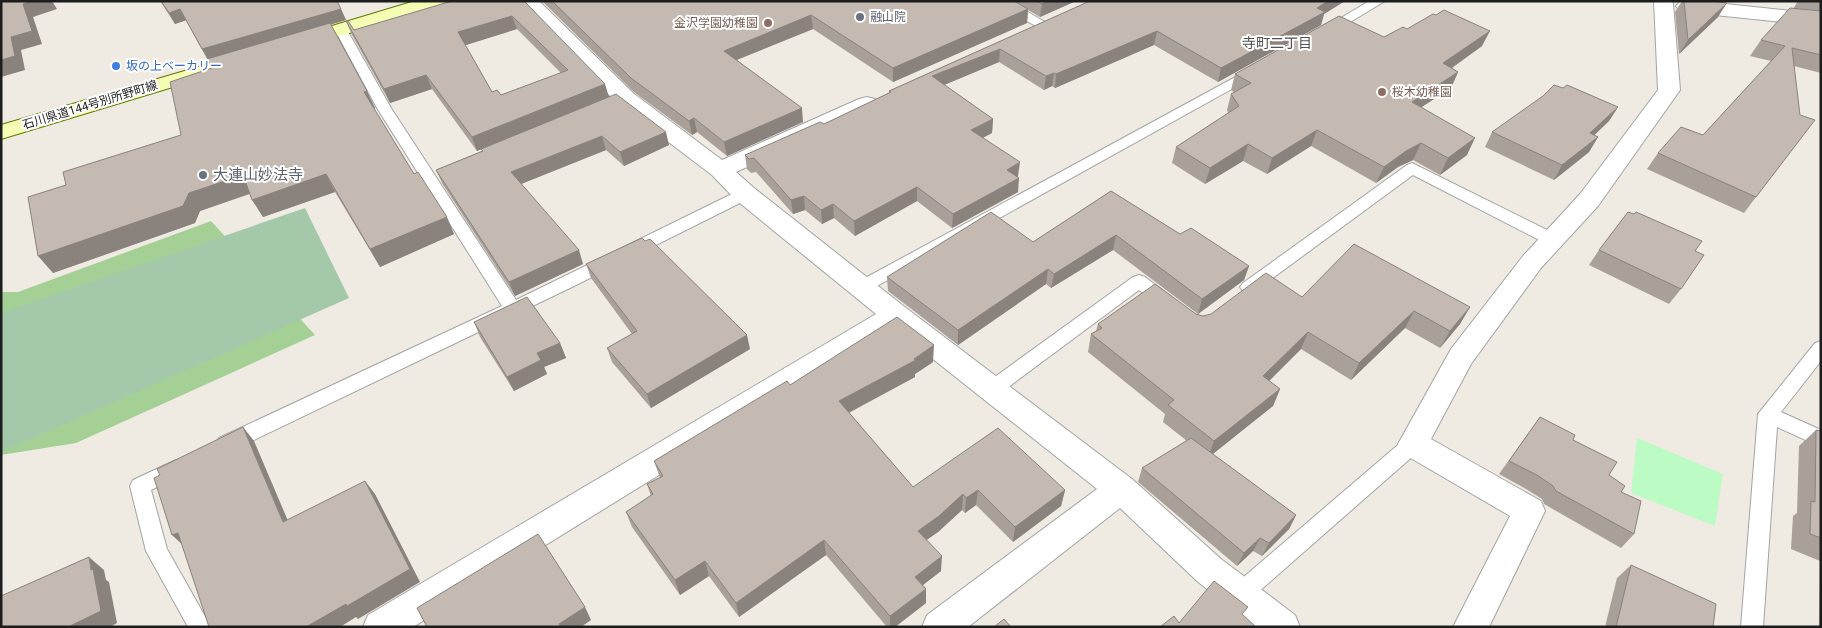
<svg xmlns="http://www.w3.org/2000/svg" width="1822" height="628" font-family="Roboto,'Noto Sans JP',sans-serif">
	<rect width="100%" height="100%" fill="#efebe2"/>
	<polygon fill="#a4d095" points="211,221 315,335 76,443 1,455 1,292 18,292"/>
	<polygon fill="#a3c9aa" points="305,208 349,298 1,452 1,313"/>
	<polygon fill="#bdfbc5" points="1637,438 1723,474 1715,526 1631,493"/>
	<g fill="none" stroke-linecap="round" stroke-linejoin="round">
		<g stroke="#a4a4a4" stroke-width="2">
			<g id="lane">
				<polygon points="993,1 1009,1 1050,25 1049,28 1039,28"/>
				<polygon points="1369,1 1385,1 1332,33 1322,33 1321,30"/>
				<polygon points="341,26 347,30 391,108 516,300 740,190 750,190 753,194 750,198 572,287 233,450 226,452 219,450 216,444 219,438 502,306 377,108 335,30"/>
				<polygon points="1252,68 1259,72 1257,75 868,291 862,293 856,291 853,287 856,283"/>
				<polygon points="1412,163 1559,236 1561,240 1559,244 1553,246 1547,244 1413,175 1255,291 1249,293 1243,291 1240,287 1243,283 1407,165"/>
				<path d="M1139 275 1145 277 1174 299 1177 303 1174 307C1161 311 1149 298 1139 290L999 394 992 396 985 394 983 389 985 384 1133 277Z"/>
				<polygon points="1821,341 1821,361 1781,412 1821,430 1821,447 1777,427 1763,627 1741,627 1758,414 1815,343"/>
				<polygon points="1413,436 1420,438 1423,444 1420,450 1248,601 1240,604 1232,601 1229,594 1232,587 1406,438"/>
				<polygon points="176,460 183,462 186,468 183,474 151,490 167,549 211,627 188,627 146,551 130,486 133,480"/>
			</g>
		</g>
		<g stroke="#a4a4a4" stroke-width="2">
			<g id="street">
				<polygon points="518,1 539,1 633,93 722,160 859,99 867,97 875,99 878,104 875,109 736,172 754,188 906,308 1132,479 1221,559 1295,615 1300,627 1254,627 1197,581 1120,508 968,627 922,627 927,615 1097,489 895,329 413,627 363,627 368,615 876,314 736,200 712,175 617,103"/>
				<polygon points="1654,1 1672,1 1673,3 1680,90 1598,206 1541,268 1471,364 1431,439 1541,501 1545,511 1489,627 1453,627 1510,516 1402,453 1398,444 1451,349 1523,256 1580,194 1658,90"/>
				<polygon points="1697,1 1821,14 1821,26 1686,12 1679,10 1676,6 1681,1"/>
			</g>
		</g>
		<g stroke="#657801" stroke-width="2">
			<g id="secondary">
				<polygon points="415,1 447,1 444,5 306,46 299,48 292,46 289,42 292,38"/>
				<polygon points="222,60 229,62 233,66 229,70 1,139 1,125"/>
			</g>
		</g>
		<use href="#lane" fill="#fff" fill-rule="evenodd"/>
		<use href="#street" fill="#fff" fill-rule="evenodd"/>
		<use href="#secondary" fill="#f5fcb3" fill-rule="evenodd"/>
	</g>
	<g fill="#a9a099" fill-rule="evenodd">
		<polygon points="160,1 337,1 346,20 331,24 375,108 374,109 414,174 454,234 380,267 335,192 263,217 250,194 200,211 195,223 53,273 66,185 181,135 212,68 186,20 175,24"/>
		<path d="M524 1 609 97 669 145 624 166 606 150 521 184 583 264 515 296 442 183 436 170 482 151 481 149 477 151 432 89 390 103 352 35 346 21 354 30ZM517 29 561 73 501 95 492 92 465 45Z"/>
		<polygon points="542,1 1076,1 1040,17 1028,10 1027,23 893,82 813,29 737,60 803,122 727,156 697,132 692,135 634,92"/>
		<polygon points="1090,1 1345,1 1324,14 1321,25 1218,82 1154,45 1055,88 1052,86 1044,90 999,62 944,85 993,119 992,133 983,138 1018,176 1018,192 952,228 917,201 855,236 834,218 822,224 805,210 793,214 756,172 751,173 747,169 745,155 824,124 889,93 889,91"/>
		<polygon points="1682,1 1711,1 1718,17 1679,54 1675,12"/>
		<polygon points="1798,1 1821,1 1821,73 1794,66 1756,197 1744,213 1647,169 1658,153 1703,135 1771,61 1750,56 1761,40 1793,9"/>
		<polygon points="1407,29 1482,46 1452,68 1458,72 1451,88 1421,107 1467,155 1440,175 1413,160 1398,167 1376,183 1311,146 1267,174 1243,161 1205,184 1172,163 1176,147 1228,113 1227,110 1231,94 1234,92 1231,90 1235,74 1384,37"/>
		<polygon points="1563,88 1618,107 1609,121 1594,135 1598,137 1589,152 1554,180 1485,147 1492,132"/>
		<polygon points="1111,191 1180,234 1249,266 1244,280 1198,314 1113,250 1051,288 1046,284 958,345 888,291 887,277 1033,242"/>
		<polygon points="1599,250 1695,251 1681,289 1669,304 1589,265"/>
		<polygon points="586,264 750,349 651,408 612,362 607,348 632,334 591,278"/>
		<polygon points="1302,297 1470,307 1460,324 1440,348 1405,328 1351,380 1301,349 1269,381 1280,389 1273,406 1212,454 1296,515 1289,529 1262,556 1253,551 1237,566 1138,482 1142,468 1187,441 1163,422 1165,414 1088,352 1091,334 1096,331 1098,324 1196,314 1203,316"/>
		<polygon points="474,322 560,343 566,358 544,367 547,374 514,391 480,337"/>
		<polygon points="933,362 915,374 915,377 849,413 913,487 1065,490 1061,506 1013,542 976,505 965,513 962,510 938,532 926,540 941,571 923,585 926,589 926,603 895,627 887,627 826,555 739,617 709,576 680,595 632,527 626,512 651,496 647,484 660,478 654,461 790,385"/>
		<polygon points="1540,417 1573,440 1609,475 1621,492 1634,534 1621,548 1544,504 1542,499 1526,489 1499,474"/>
		<polygon points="1816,430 1821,431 1821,627 1819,627 1820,561 1791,549 1793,516 1797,513 1799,446"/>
		<polygon points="1631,565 1713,627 1605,627 1617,578"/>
	</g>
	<g fill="#89827d">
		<polygon points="32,1 52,1 57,9 33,17 42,44 21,50 25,70 1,77 1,60 23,4"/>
		<polygon points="1047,1 1076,1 1040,17 1042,4"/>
		<polygon points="1328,1 1345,1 1324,14 1321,25 1218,82 1221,68"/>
		<polygon points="1727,3 1718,17 1679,54 1688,40"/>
		<polygon points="180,9 187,20 175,24 169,13"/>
		<polygon points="341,9 346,20 209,61 202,49"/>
		<polygon points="1028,9 1027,23 893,82 893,68"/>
		<polygon points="811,15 813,29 726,64 724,51"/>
		<polygon points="512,16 517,29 463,46 458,32"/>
		<polygon points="1157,31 1154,45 1055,88 1056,74"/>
		<polygon points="1490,31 1482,46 1436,79 1443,63"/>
		<polygon points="1000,49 999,62 932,90 932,76"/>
		<polygon points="1458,72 1451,88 1405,118 1412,102"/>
		<polygon points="1054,73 1052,86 1044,90 1046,76"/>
		<polygon points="426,75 432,89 390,103 384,89"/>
		<polygon points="605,84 609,97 477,151 472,137"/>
		<polygon points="367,91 375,108 372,109 364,92"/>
		<polygon points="1618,107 1609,121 1581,148 1590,133"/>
		<polygon points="802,108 803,122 727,156 724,142"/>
		<polygon points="694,118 697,132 692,135 689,121"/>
		<polygon points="993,119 992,133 970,144 971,130"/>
		<polygon points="1317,130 1311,146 1267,174 1272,158"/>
		<polygon points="666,132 669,145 624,166 620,152"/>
		<polygon points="602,136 606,150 516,186 511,172"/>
		<polygon points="1598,137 1589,152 1554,180 1562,165"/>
		<polygon points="1475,138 1467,155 1440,175 1448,158"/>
		<polygon points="1421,143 1413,160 1398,167 1376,183 1384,167 1406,151"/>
		<polygon points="1248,144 1243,161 1205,184 1210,168"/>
		<polygon points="1020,162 1018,176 1006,184 1007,170"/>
		<polygon points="326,174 335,192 263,217 252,200"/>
		<polygon points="243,175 254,192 200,211 195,223 53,273 38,256 189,193"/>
		<polygon points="1019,178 1018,192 952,228 953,214"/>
		<polygon points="917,187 917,201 855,236 854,221"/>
		<polygon points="804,196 805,210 793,214 791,200"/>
		<polygon points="833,204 834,218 822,224 821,210"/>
		<polygon points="447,217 454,234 380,267 370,249"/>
		<polygon points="1116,235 1113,250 1051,288 1054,274"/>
		<polygon points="579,250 583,264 515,296 509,282"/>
		<polygon points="1249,266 1244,280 1198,314 1202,299"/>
		<polygon points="1048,269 1046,284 958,345 958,330"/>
		<polygon points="1470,307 1460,324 1440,348 1450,331"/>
		<polygon points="1414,311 1405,328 1351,380 1359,363"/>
		<polygon points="1308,332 1301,349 1256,394 1263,376"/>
		<polygon points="747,335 750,349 651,408 647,394"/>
		<polygon points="560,343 566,358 544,367 547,374 514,391 507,377 537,353"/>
		<polygon points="934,345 933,362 915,374 915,377 840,417 839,401 914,359"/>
		<polygon points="1280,389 1273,406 1208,458 1214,441"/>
		<polygon points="243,427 254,441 294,535 283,522"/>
		<polygon points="365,481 375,494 420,582 358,619 356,617 340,627 306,627"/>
		<polygon points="978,490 976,505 965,513 966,498"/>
		<polygon points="1065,490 1061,506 1013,542 1015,527"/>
		<polygon points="963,494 962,510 938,532 918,546 918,531"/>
		<polygon points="1296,515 1289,529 1262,556 1269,543"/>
		<polygon points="178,533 186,548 172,535"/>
		<polygon points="1260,538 1253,551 1237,566 1244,553"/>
		<polygon points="824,540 826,555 739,617 736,603"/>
		<polygon points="942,556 941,571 915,591 915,577"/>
		<polygon points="89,557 104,570 106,580 109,582 117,623 110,627 68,627 91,570"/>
		<polygon points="705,561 709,576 680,595 675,580"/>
		<polygon points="926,589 926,603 895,627 890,627 890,616"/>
		<polygon points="585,607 591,620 581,627 561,627 559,624"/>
	</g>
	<g fill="#c4bab2" stroke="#89827d" fill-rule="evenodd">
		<polygon points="1,1 32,1 23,4 32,31 11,37 15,56 1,60"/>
		<polygon points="161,1 337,1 341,9 202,49 180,9 169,13"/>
		<path d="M452 1H524L605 84 472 137 426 75 384 89 346 21H348L354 30ZM512 16 568 70 501 95 497 90 492 92 458 32Z"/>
		<polygon points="552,1 1014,1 1028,9 893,68 811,15 724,51 802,108 724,142 694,118 689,121 631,78"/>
		<polygon points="1037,1 1047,1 1042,4"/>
		<polygon points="1090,1 1328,1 1317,8 1325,12 1221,68 1157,31 1056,74 1054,73 1046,76 1000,49 932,76 993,119 971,130 1020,162 1007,170 1019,178 953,214 917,187 854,221 833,204 821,210 804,196 791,200 754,158 749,159 745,155 820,122 824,124 891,92 889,91"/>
		<polygon points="1684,1 1711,1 1727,3 1688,40"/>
		<polygon points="1790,8 1821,11 1821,55 1792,48 1800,115 1815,120 1756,197 1658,153 1681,127 1703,135 1785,46 1761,40"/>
		<polygon points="1444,10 1490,31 1443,63 1458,72 1412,102 1475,138 1448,158 1421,143 1406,151 1384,167 1317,130 1272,158 1248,144 1210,168 1176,147 1239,106 1231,94 1251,83 1235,74 1339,16 1384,37 1403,27 1407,29 1433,14 1436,15"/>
		<polygon points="330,23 367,91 364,92 414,174 418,172 447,217 370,249 326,174 252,200 243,175 189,193 183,206 38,256 28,197 66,185 63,172 181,135 170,82 212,68 207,59"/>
		<polygon points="1554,85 1563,88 1567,85 1618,107 1590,133 1598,137 1562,165 1492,132 1543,96"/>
		<polygon points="616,94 666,132 620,152 602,136 511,172 579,250 509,282 436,170 483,151 481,149"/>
		<polygon points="1111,191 1180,234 1191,228 1249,266 1202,299 1116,235 1054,274 1048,269 958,330 887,277 991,212 1033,242"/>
		<polygon points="1628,212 1634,214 1636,212 1702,241 1695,251 1704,255 1681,289 1599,250"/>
		<polygon points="642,238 645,241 650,239 747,335 647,394 607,348 637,331 586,264"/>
		<polygon points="1354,244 1470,307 1450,331 1414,311 1359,363 1308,332 1263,376 1280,389 1214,441 1168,405 1174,400 1091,334 1102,328 1098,324 1155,284 1196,314 1203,316 1211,314 1266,273 1302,297"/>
		<polygon points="527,297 560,343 537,353 541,360 507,377 474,322"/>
		<polygon points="897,317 934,345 914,359 916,360 839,401 913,487 998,428 1065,490 1015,527 978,490 966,498 963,494 939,516 918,531 942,556 915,577 926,589 890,616 824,540 736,603 705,561 675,580 626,512 653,494 647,484 663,476 654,461 787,381 790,385"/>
		<polygon points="1540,417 1575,435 1573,440 1617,462 1609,475 1625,486 1621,492 1641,501 1634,534 1556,491 1553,486 1537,475 1509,461"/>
		<polygon points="243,427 283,522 365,481 410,569 347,606 346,604 306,627 209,627 178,533 172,535 154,478 160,475 157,469"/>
		<polygon points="1816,430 1821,431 1821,538 1810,534 1811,501 1815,502"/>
		<polygon points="1191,438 1296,515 1269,543 1260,538 1244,553 1142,468"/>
		<polygon points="538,534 585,607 559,624 561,627 427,627 417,608"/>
		<polygon points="89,557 91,570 93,569 101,611 68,627 1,627 1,596"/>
		<polygon points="1631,565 1716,604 1713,627 1616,627"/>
		<polygon points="1214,581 1248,607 1242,614 1256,627 1160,627 1174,616 1179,623"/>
		<polygon points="1004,619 1011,627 994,627"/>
	</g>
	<g fill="#6b7280" stroke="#fff" stroke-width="2">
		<circle cx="860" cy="17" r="5"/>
		<circle cx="203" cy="175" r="5"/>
	</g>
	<g fill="#8d6e63" stroke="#fff" stroke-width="2">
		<circle cx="768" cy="23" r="5"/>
		<circle cx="1382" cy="92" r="5"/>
	</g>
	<circle fill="#3f7fe0" stroke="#fff" stroke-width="2" cx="116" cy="66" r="5"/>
	<g text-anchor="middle" stroke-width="4" stroke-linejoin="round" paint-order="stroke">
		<g font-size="12" fill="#5b616d" stroke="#fff" text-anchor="start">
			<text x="870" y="21">融山院</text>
		</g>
		<g font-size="12" fill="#785e54" stroke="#fff" text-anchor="end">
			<text x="758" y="27">金沢学園幼稚園</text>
			<text x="1392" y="96" text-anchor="start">桜木幼稚園</text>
		</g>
		<g font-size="12" fill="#366cbe" stroke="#fff" text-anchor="start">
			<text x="126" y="70">坂の上ベーカリー</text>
		</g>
		<g font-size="12" fill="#1d1d1d" stroke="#fff">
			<text transform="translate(90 105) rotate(-17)" y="4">石川県道144号別所野町線</text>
		</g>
		<g font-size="14" fill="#505050" stroke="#fff">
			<text x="1277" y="48">寺町二丁目</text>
		</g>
		<g font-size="15" fill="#5b616d" stroke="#fff" text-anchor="start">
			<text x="213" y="180">大連山妙法寺</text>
		</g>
	</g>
	<rect width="1822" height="628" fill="none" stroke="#1d1d1d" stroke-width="5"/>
</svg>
